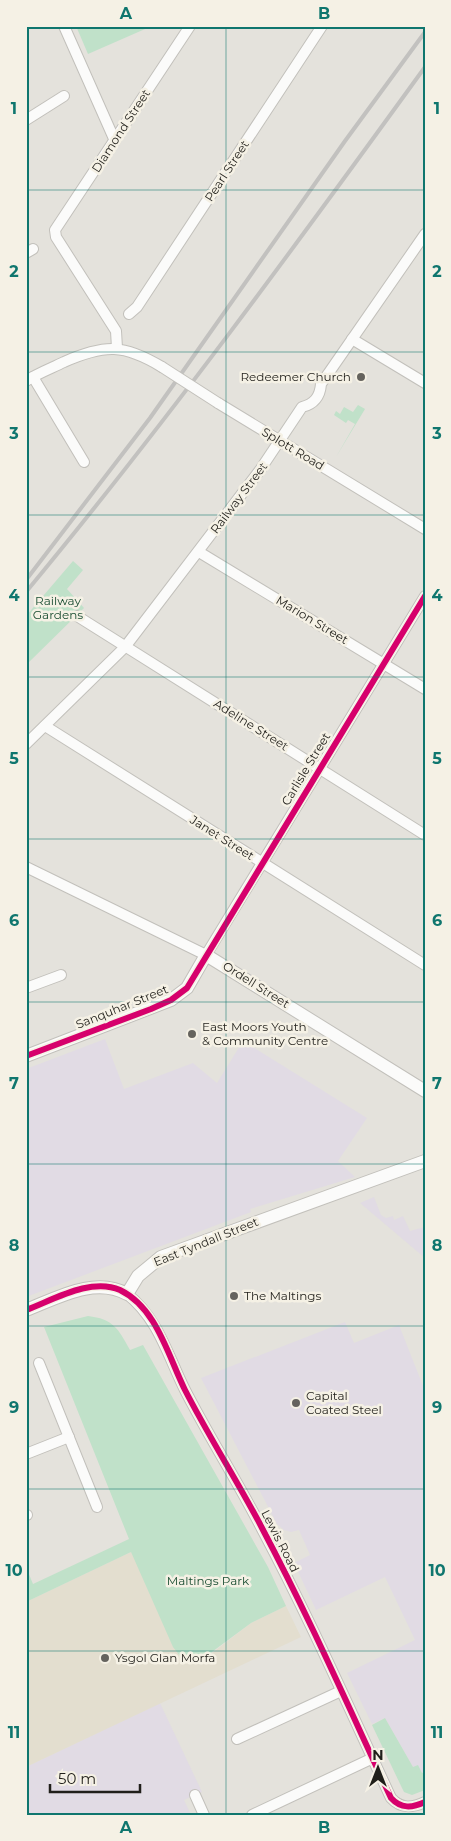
<svg xmlns="http://www.w3.org/2000/svg" width="451" height="1841" font-family="Montserrat,sans-serif">
	<rect width="100%" height="100%" fill="#e4e2dc"/>
	<g fill="#e1dbe4">
		<polygon points="105,1039 124,1089 193,1063 217,1083 243,1041 367,1118 338,1161 355,1177 250,1209 251,1212 26,1297 26,1069"/>
		<polygon points="374,1197 381,1215 386,1218 393,1216 394,1220 403,1216 410,1231 425,1227 425,1258 360,1203"/>
		<polygon points="345,1322 354,1343 399,1325 425,1391 425,1771 422,1773 413,1767 385,1718 372,1724 347,1673 415,1640 385,1577 316,1610 294,1563 310,1555 299,1530 291,1532 284,1530 277,1524 201,1378"/>
		<polygon points="160,1703 202,1792 184,1800 191,1815 26,1815 26,1767"/>
	</g>
	<polygon fill="#e3decf" points="131,1552 203,1660 251,1623 286,1606 301,1637 26,1767 26,1602"/>
	<g fill="#c0e1c9">
		<polygon points="76,26 152,26 88,54"/>
		<polygon points="358,405 365,409 336,457 355,424 348,420 346,423 334,415 336,411 340,414 344,407 353,412"/>
		<polygon points="73,561 83,570 67,589 84,608 26,665 26,616"/>
		<path d="M88 1316C113 1319 118 1328 130 1350L143 1345 268 1567 286 1606 251 1623 197 1663 180 1656 173 1647 131 1552 26 1602V1567L33 1584 129 1539 44 1327Z"/>
		<polygon points="385,1718 413,1767 418,1765 422,1773 424,1772 425,1790 412,1795 404,1792 402,1788 372,1725"/>
	</g>
	<g fill="none" stroke-linecap="round" stroke-linejoin="round">
		<g stroke="#c2c0bb" stroke-width="12">
			<g id="minor">
				<polyline points="64,26 115,141"/>
				<polyline points="26,120 64,96"/>
				<polyline points="26,253 33,249"/>
				<polyline points="129,314 137,307 322,26"/>
				<polyline points="352,339 425,383"/>
				<polyline points="117,348 116,331 56,237 55,230 190,26"/>
				<polyline points="33,377 84,462"/>
				<path d="M26 381C38 373 52 368 64 362 105 344 124 344 162 367"/>
				<polyline points="218,403 425,529"/>
				<polyline points="199,552 425,689"/>
				<polyline points="77,616 425,835"/>
				<polyline points="45,726 425,965"/>
				<path d="M26 744 125 647 260 470 302 407C314 404 320 397 321 384L425 234"/>
				<polyline points="26,867 206,955 425,596"/>
				<polyline points="26,988 61,975"/>
				<path d="M127 1294C158 1318 168 1356 185 1390 209 1437 238 1482 262 1529 309 1617 349 1708 391 1798 401 1809 412 1808 425 1802"/>
				<polyline points="39,1363 97,1507"/>
				<polyline points="26,1454 69,1437"/>
				<polyline points="26,1515 27,1515"/>
				<polyline points="237,1739 341,1691"/>
				<polyline points="195,1795 204,1815"/>
				<polyline points="252,1815 373,1758"/>
			</g>
		</g>
		<g stroke="#c2c0bb" stroke-width="14">
			<g id="tertiary">
				<polyline points="26,1056 171,1000 187,988 206,955 425,1091"/>
				<path d="M26 1310C57 1298 95 1276 127 1294L138 1276 161 1257 425 1161"/>
			</g>
		</g>
		<use href="#minor" stroke="#fbfbfa" stroke-width="10"/>
		<use href="#tertiary" stroke="#fbfbfa" stroke-width="12"/>
		<g stroke="#c2c1bf" stroke-width="4">
			<polyline points="26,580 150,418 345,141 425,32"/>
			<path d="M26 592C166 423 296 245 425 67"/>
		</g>
		<g stroke="#c2c0bb" stroke-width="12" stroke-linecap="butt">
			<polyline id="minor-bridge" points="162,367 218,403"/>
		</g>
		<use href="#minor-bridge" stroke="#fbfbfa" stroke-width="10"/>
		<g stroke="#f5f1e5" stroke-width="9">
			<g id="cycleway">
				<polyline points="26,1056 151,1009 171,1000 187,988 425,596"/>
				<path d="M26 1310C53 1300 91 1277 120 1290 157 1308 168 1356 185 1390 209 1437 238 1482 262 1528 309 1617 349 1708 391 1798 401 1809 412 1808 425 1802"/>
			</g>
		</g>
		<use href="#cycleway" stroke="#d6006c" stroke-width="6"/>
	</g>
	<path fill="none" stroke="#0f766e" stroke-width="1" stroke-opacity="0.55" d="M226 26V1815M26 190H425M26 352H425M26 515H425M26 677H425M26 839H425M26 1002H425M26 1164H425M26 1326H425M26 1489H425M26 1651H425"/>
	<g fill="#65635e" stroke="#f5f1e5" stroke-width="2">
		<circle cx="361" cy="377" r="5"/>
		<circle cx="192" cy="1034" r="5"/>
		<circle cx="234" cy="1296" r="5"/>
		<circle cx="296" cy="1403" r="5"/>
		<circle cx="105" cy="1658" r="5"/>
	</g>
	<g text-anchor="middle" stroke-width="5" stroke-linejoin="round" paint-order="stroke">
		<g font-size="12" fill="#201f1a" stroke="#f5f1e5">
			<text transform="translate(121 131) rotate(-57)" y="4">Diamond Street</text>
			<text transform="translate(227 171) rotate(-57)" y="4">Pearl Street</text>
			<text transform="translate(293 449) rotate(31)" y="4">Splott Road</text>
			<text transform="translate(239 498) rotate(-53)" y="4">Railway Street</text>
			<text transform="translate(312 620) rotate(31)" y="4">Marion Street</text>
			<text transform="translate(251 725) rotate(32)" y="4">Adeline Street</text>
			<text transform="translate(306 769) rotate(-59)" y="4">Carlisle Street</text>
			<text transform="translate(222 838) rotate(32)" y="4">Janet Street</text>
			<text transform="translate(256 985) rotate(32)" y="4">Ordell Street</text>
			<text transform="translate(122 1007) rotate(-22)" y="4">Sanquhar Street</text>
			<text transform="translate(206 1242) rotate(-22)" y="4">East Tyndall Street</text>
			<text transform="translate(280 1541) rotate(63)" y="4">Lewis Road</text>
		</g>
		<g font-size="12" fill="#201f1a" stroke="#f5f1e5" text-anchor="start">
			<text x="351" y="381" text-anchor="end">Redeemer Church</text>
			<text x="202" y="1031">East Moors Youth<tspan x="202" dy="14">&amp; Community Centre</tspan></text>
			<text x="244" y="1300">The Maltings</text>
			<text x="306" y="1400">Capital<tspan x="306" dy="14">Coated Steel</tspan></text>
			<text x="115" y="1662">Ysgol Glan Morfa</text>
		</g>
		<g font-size="12" fill="#184c31" stroke="#f5f1e5">
			<text x="58" y="605">Railway<tspan x="58" dy="14">Gardens</tspan></text>
			<text x="208" y="1585">Maltings Park</text>
		</g>
	</g>
	<rect width="451" height="1841" fill="none" stroke="#f5f1e5" stroke-width="55"/>
	<g transform="translate(378 1768)" stroke="#f5f1e5" stroke-width="4" paint-order="stroke">
	<path d="M0-4L9 19L0 12L-9 19Z" fill="#201f1a"/>
	<text y="-8" font-size="14" font-weight="bold" text-anchor="middle" fill="#201f1a">N</text>
	</g>
	<path d="M50 1784v8h90v-8" fill="none" stroke="#201f1a" stroke-width="2.5"/>
	<text x="58" y="1784" font-size="15" fill="#201f1a" stroke="#f5f1e5" stroke-width="4" paint-order="stroke">50 m</text>
	<rect x="28" y="28" width="396" height="1786" fill="none" stroke="#0f766e" stroke-width="2"/>
	<g font-size="16" text-anchor="middle" font-weight="bold" fill="#0f766e">
		<text x="126" y="19">A</text>
		<text x="324" y="19">B</text>
		<text x="14" y="114">1</text>
		<text x="437" y="114">1</text>
		<text x="14" y="277">2</text>
		<text x="437" y="277">2</text>
		<text x="14" y="439">3</text>
		<text x="437" y="439">3</text>
		<text x="14" y="601">4</text>
		<text x="437" y="601">4</text>
		<text x="14" y="764">5</text>
		<text x="437" y="764">5</text>
		<text x="14" y="926">6</text>
		<text x="437" y="926">6</text>
		<text x="14" y="1089">7</text>
		<text x="437" y="1089">7</text>
		<text x="14" y="1251">8</text>
		<text x="437" y="1251">8</text>
		<text x="14" y="1413">9</text>
		<text x="437" y="1413">9</text>
		<text x="14" y="1576">10</text>
		<text x="437" y="1576">10</text>
		<text x="14" y="1738">11</text>
		<text x="437" y="1738">11</text>
		<text x="126" y="1833">A</text>
		<text x="324" y="1833">B</text>
	</g>
</svg>
